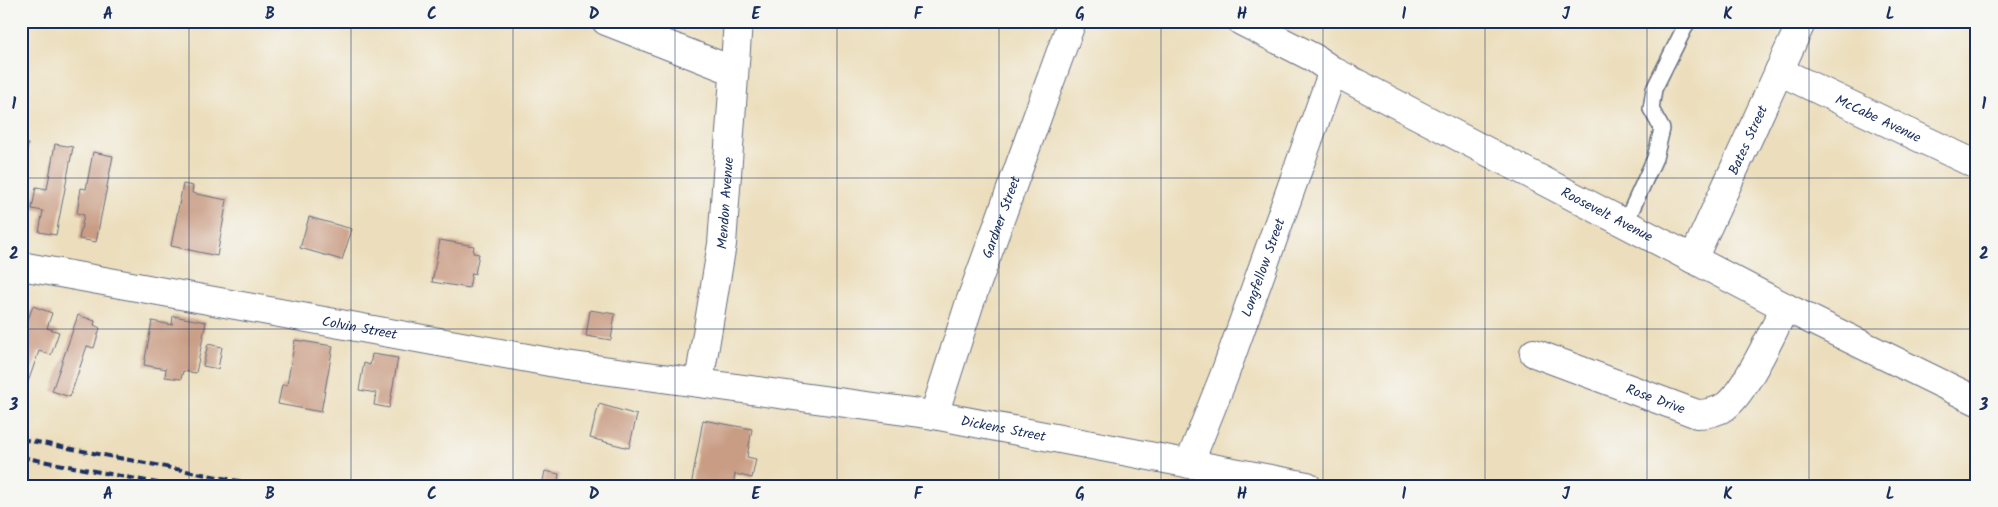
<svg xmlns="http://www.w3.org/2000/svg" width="1998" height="507" font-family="Kalam,sans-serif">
	<rect width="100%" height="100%" fill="#f6f6f2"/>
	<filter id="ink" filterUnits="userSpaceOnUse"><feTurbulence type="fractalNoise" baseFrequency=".02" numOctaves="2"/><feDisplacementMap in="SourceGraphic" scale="10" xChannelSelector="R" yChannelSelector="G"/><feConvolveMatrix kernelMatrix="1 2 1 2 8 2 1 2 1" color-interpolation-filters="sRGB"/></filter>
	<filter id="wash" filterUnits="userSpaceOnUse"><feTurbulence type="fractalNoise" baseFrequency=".0096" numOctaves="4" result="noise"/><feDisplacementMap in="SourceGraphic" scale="20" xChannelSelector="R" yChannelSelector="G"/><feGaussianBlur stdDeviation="1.12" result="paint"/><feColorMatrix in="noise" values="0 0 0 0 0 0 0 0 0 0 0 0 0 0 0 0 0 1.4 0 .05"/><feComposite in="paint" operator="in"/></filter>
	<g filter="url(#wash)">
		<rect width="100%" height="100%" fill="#ecdebc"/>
		<g id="blocks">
			<g fill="#c99c84">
				<polygon points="21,143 28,144 22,175 21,175"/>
				<polygon points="55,144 73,147 56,235 39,232 43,211 32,209 36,187 47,189"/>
				<polygon points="93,152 113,156 96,242 79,239 84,215 77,213 81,188 86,189"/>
				<polygon points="183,184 193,186 192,193 227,200 217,256 171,246"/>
				<polygon points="309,217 352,229 342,260 300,248"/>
				<polygon points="440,240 474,246 473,253 479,254 475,274 472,273 469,288 432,282"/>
				<polygon points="33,306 52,313 47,328 59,332 51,355 39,351 23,396 21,395 21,339"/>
				<polygon points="590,310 615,314 611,340 586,336"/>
				<polygon points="78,315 95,321 94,325 100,328 94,348 87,346 70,397 52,391"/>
				<polygon points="173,316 206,322 196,373 183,371 181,379 165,377 166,369 144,365 152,321 172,325"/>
				<polygon points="295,340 333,346 321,412 278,404 282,385 287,385"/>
				<polygon points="208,344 222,347 218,369 203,366"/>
				<polygon points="372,354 398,358 389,408 374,405 376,393 359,390 364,363 370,365"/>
				<polygon points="599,404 637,415 629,448 590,438"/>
				<polygon points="703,420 752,429 747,457 756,459 752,478 735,474 733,486 691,486"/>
				<polygon points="545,471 559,474 557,486 542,486"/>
			</g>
		</g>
	</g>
	<g filter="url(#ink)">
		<use href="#blocks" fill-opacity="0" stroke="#646c7f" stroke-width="1"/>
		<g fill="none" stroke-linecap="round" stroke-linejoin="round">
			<g stroke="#646c7f" stroke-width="18">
				<polyline id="service" points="1625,224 1655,158 1662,129 1651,109 1654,89 1688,21"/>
			</g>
			<g stroke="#646c7f" stroke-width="30">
				<g id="minor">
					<polyline points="606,21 734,71"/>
					<path id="s1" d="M1241 21 1314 58 1333 71 1785 307 1977 401"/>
					<path id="s2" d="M1779 71 1977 165"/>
					<path id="s3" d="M1693 259 1802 21"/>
					<path id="s4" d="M21 266 566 365 934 415 1307 486"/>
					<path id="s5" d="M1534 353 1697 414C1707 414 1717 412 1726 406 1745 392 1774 330 1785 307"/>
					<path id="s6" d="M699 382 722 244 738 21"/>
					<path id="s7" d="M934 415 969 305 1072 21"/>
					<path id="s8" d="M1189 464 1224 376 1333 71"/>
				</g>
			</g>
			<use href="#service" stroke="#fff" stroke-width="15"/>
			<use href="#minor" stroke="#fff" stroke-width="28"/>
			<g stroke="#1b2f5e" stroke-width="4" stroke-dasharray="8 4" stroke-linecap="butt">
				<polyline points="21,439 264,486"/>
				<polyline points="21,457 173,486"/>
			</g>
		</g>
	</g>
	<path fill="none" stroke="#1b2f5e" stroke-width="1" stroke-opacity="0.55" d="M189 21V486M351 21V486M513 21V486M675 21V486M837 21V486M999 21V486M1161 21V486M1323 21V486M1485 21V486M1647 21V486M1809 21V486M21 178H1977M21 329H1977"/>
	<g text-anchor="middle" stroke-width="4.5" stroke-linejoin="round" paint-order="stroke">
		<g font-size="14" fill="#1b2f5e" stroke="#f6f6f2">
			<text dy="5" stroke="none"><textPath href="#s2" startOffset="110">McCabe Avenue</textPath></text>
			<text dy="5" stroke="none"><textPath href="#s3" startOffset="131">Bates Street</textPath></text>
			<text dy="5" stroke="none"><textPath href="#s6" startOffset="181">Mendon Avenue</textPath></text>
			<text dy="5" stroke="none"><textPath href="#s1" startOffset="414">Roosevelt Avenue</textPath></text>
			<text dy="5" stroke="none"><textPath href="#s7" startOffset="209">Gardner Street</textPath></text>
			<text dy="5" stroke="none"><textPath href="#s8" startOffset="210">Longfellow Street</textPath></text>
			<text dy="5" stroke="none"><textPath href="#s4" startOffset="344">Colvin Street</textPath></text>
			<text dy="5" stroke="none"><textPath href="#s5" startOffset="130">Rose Drive</textPath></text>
			<text dy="5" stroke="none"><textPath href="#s4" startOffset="996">Dickens Street</textPath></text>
		</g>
	</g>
	<rect width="1998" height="507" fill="none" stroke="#f6f6f2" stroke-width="55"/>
	<rect x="28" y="28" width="1942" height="452" fill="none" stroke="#1b2f5e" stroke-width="2"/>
	<g font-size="16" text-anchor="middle" font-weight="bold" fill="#1b2f5e">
		<text x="108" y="19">A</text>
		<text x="270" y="19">B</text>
		<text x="432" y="19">C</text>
		<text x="594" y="19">D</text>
		<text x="756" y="19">E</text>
		<text x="918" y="19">F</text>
		<text x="1080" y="19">G</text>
		<text x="1242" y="19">H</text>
		<text x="1404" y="19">I</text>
		<text x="1566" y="19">J</text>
		<text x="1728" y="19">K</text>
		<text x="1890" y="19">L</text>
		<text x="14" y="109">1</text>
		<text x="1984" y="109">1</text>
		<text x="14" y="259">2</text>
		<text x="1984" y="259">2</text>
		<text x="14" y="410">3</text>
		<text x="1984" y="410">3</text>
		<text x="108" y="499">A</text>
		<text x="270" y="499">B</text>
		<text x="432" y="499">C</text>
		<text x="594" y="499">D</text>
		<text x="756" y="499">E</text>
		<text x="918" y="499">F</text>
		<text x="1080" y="499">G</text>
		<text x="1242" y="499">H</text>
		<text x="1404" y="499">I</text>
		<text x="1566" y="499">J</text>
		<text x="1728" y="499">K</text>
		<text x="1890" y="499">L</text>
	</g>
</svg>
